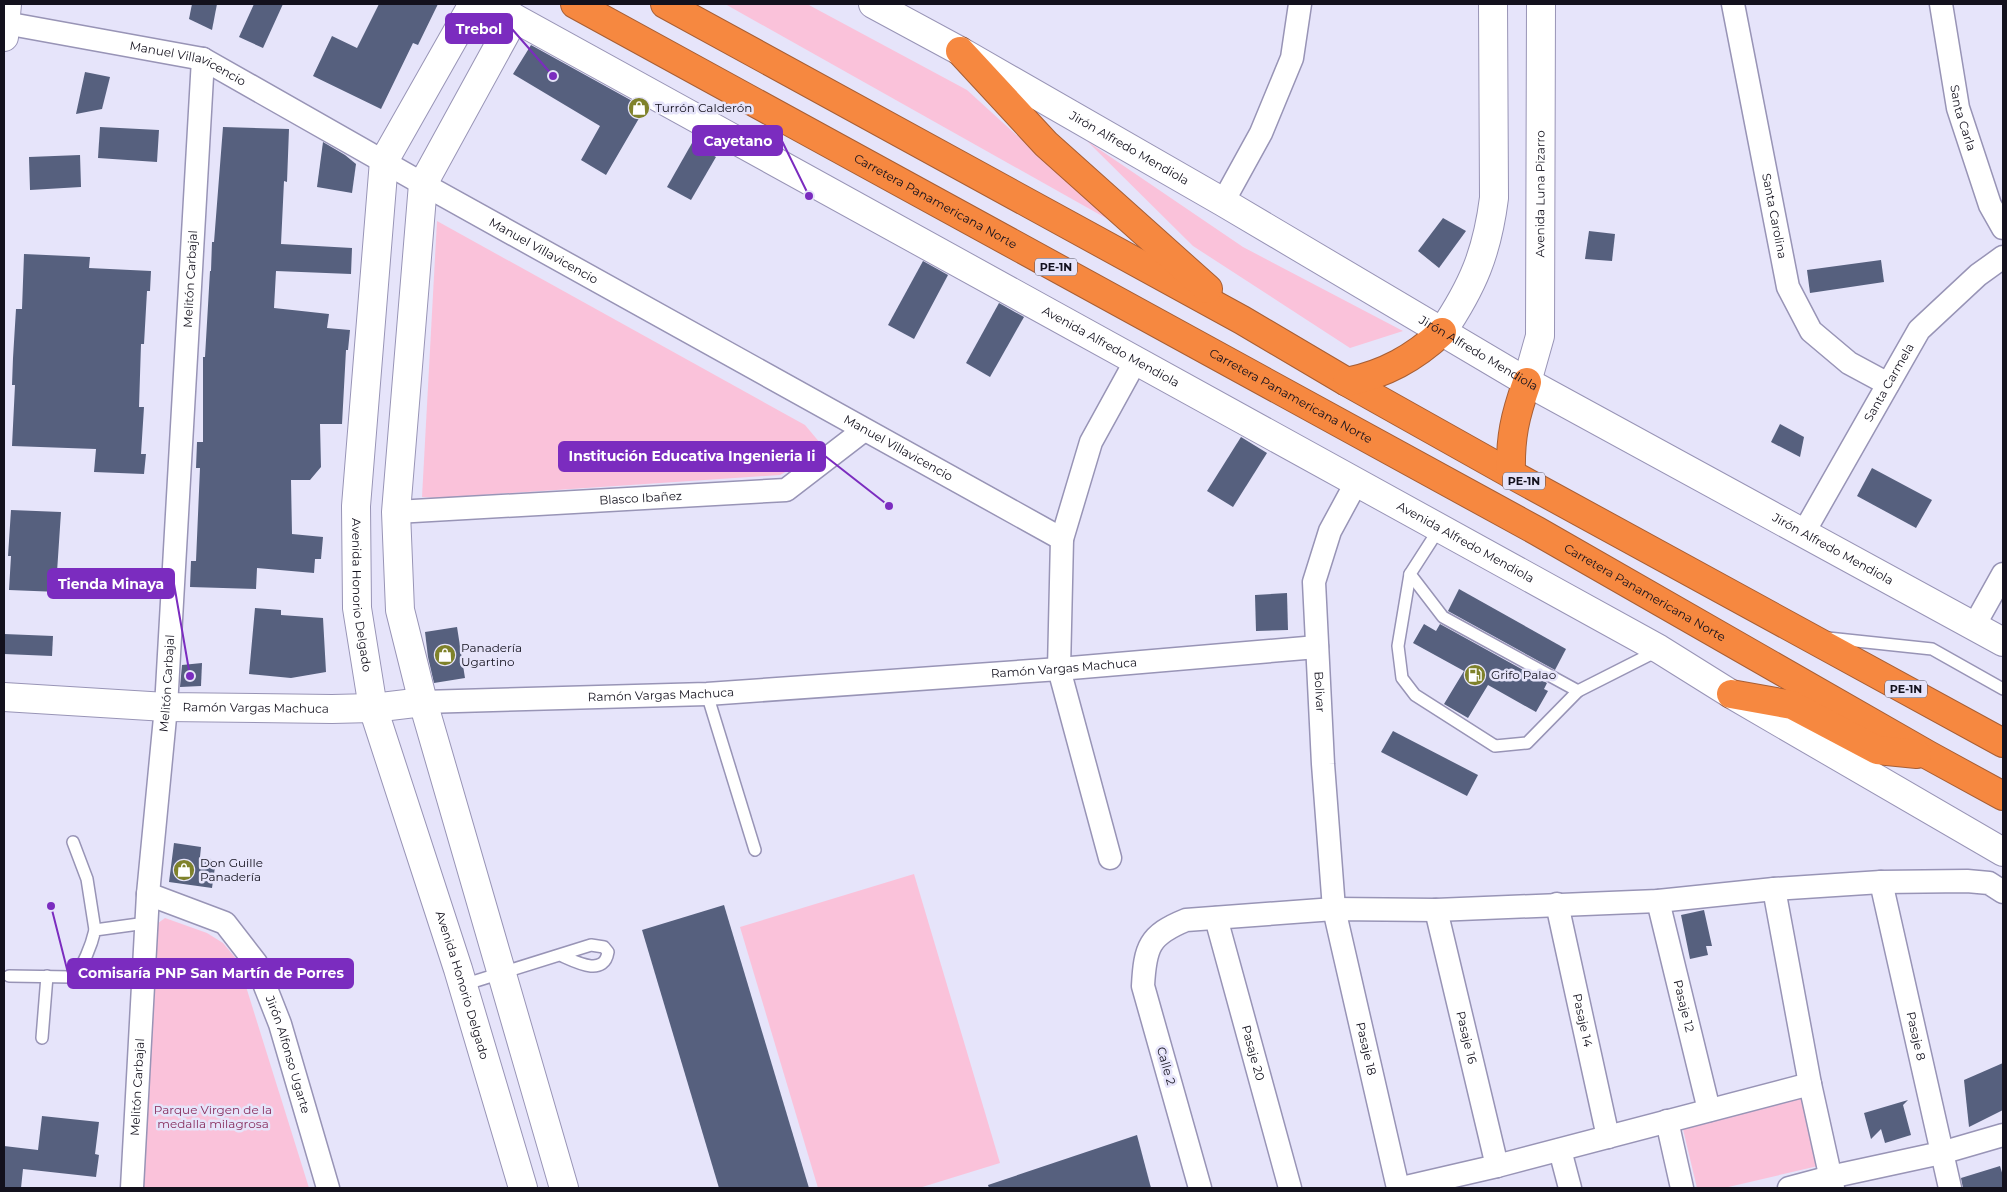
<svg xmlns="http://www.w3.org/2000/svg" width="2007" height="1192" font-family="Montserrat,sans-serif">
	<rect width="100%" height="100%" fill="#e6e4fa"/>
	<g fill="#fac2da">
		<polygon points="725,4 807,4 967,90 1111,221"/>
		<polygon points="1087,141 1243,247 1403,331 1350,348 1193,246"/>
		<polygon points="437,221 805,425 826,450 780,475 437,498 422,497"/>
		<polygon points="914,874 1000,1163 919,1188 818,1188 740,927"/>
		<polygon points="165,918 207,933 223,943 238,961 309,1188 138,1188 154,926"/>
		<polygon points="1801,1097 1818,1166 1724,1188 1697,1188 1682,1125"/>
	</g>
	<g fill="#56607e">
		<polygon points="192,4 217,4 212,30 189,19"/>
		<polygon points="254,4 283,4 263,48 239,37"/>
		<polygon points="379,4 438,4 418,45 413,43 381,109 313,76 332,36 357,48"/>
		<polygon points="531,45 645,108 606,175 581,160 600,126 513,74"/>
		<polygon points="85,72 110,77 102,109 76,114"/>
		<polygon points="100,127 159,130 157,162 98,158"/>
		<polygon points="223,127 289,129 287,182 284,181 281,244 352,248 351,274 276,271 274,308 329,314 327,328 350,330 348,350 346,350 342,424 320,424 321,467 310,480 291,480 292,534 323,537 321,559 315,559 314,573 257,568 256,589 190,587 191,561 196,561 200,468 196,468 197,442 203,442 203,357 205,357 210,271 211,271 212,242 214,242"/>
		<polygon points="323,142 345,155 356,164 352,193 317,187"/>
		<polygon points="692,143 716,157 691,200 667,187"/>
		<polygon points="80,155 81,187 30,190 29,157"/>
		<polygon points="1443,218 1466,231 1439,268 1418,251"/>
		<polygon points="1589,231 1615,234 1612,261 1585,259"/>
		<polygon points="24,254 90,257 89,268 151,271 150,291 147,291 144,344 141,344 139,407 144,407 141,454 146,454 144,474 94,472 96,449 12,446 15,385 12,385 13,358 16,309 22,309"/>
		<polygon points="1881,260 1884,282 1810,293 1807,270"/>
		<polygon points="923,261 948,275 914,339 888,325"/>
		<polygon points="999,303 1024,317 990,377 966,363"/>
		<polygon points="1780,424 1804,437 1800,457 1771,442"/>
		<polygon points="1241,437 1267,453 1233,507 1207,491"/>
		<polygon points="1872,468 1932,500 1916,528 1857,496"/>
		<polygon points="11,510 61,512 57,572 60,572 59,592 9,590 11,556 8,556"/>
		<polygon points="1459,589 1566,649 1555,670 1448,611"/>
		<polygon points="1287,593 1288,630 1256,631 1255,595"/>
		<polygon points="255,608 281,610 281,615 323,618 326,672 291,678 249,674"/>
		<polygon points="1424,624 1436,631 1440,624 1547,683 1544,689 1548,691 1536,712 1488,685 1468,718 1444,704 1464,671 1413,643"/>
		<polygon points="457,627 465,678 434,683 428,657 425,632"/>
		<polygon points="4,634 53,636 52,656 4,654"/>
		<polygon points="202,663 201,686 180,687 182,665"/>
		<polygon points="1393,731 1478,775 1467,796 1381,752"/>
		<polygon points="174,843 201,847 200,857 216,860 212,888 169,882"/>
		<polygon points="724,905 809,1188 719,1188 642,930"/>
		<polygon points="1704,910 1712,946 1706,946 1708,955 1690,959 1681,915"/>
		<polygon points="2003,1063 2003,1110 1969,1127 1964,1080"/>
		<polygon points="1908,1100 1903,1105 1911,1135 1885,1143 1881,1129 1871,1139 1864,1113"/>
		<polygon points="42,1116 99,1122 95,1154 99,1155 96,1177 23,1169 21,1188 4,1188 4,1146 38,1150"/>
		<polygon points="1137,1135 1151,1188 989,1188 988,1185"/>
		<polygon points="2000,1166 2003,1176 2003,1188 1963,1188 1961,1178"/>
	</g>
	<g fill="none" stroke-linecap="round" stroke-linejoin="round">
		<g stroke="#9894b6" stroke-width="14">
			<g id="lane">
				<polyline points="1439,529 1410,574 1443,617 1578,691 1657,651"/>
				<polyline points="1410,574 1398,646 1402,678 1415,695 1495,746 1527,743 1578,691"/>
				<polyline points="1828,638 1932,649 2003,689"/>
				<polyline points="707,694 755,850"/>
				<polyline points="73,842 87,879 95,930"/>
				<path d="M9 976 72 977C83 969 92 943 95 930L146 923"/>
				<path d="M463 985 591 945 604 947 608 952C604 978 574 961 560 955"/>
				<polyline points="42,1038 47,976"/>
			</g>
		</g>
		<g stroke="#9894b6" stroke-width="25">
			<g id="street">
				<path id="s1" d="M1733 4 1788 287 1811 331 1849 363 1888 384"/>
				<path id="s2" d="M1941 4 1958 108 1990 205 2003 228"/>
				<path id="s3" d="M5 23 203 59 423 184 1062 539"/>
				<polyline points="1223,202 1261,133 1292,58 1300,4"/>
				<path id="s4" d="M1356 483 1330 531 1314 582 1323 764 1334 909 1398 1188"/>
				<path id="s5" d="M396 512 786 490 864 430"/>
				<path id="s6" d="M1804 532 1919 330 1978 275 2003 257"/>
				<polyline points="1974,626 2003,574"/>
				<path id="s7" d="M423 702 707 694 1059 669 1317 647"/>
				<polyline points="1110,858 1059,669 1062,539 1091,442 1135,362"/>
				<path id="s8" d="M1881 882 1950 1188"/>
				<polyline points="1774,889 1810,1084 1833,1188"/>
				<path id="s9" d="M148 894 225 923 256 963 280 1024 328 1188"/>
				<path id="s10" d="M1658 901 1709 1110"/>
				<path id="s11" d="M1557 904 1608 1137"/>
				<path id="s12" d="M1436 910 1497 1166"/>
				<path id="s13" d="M1216 918 1290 1188"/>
				<polyline points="1667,1121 1682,1188"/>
				<polyline points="1560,1150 1570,1188"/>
				<path id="s14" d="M132 1188 148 894 166 707 203 59"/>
				<path d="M1200 1188 1143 986C1145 947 1149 935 1186 920L1334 909 1436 910 1658 901 1774 889 1881 882 1967 881 1989 883 2003 892"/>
				<polyline points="1402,1188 1497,1166 1810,1084"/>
				<polyline points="1789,1188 1830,1177 1941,1153 2003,1135"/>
			</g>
		</g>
		<g stroke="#9894b6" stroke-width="30">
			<g id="secondary">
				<path id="s15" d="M473 4 384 161 356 506 357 608 373 708 458 969 523 1188"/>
				<path id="s16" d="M489 4 1659 649 1731 694 2003 852"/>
				<path id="s17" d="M873 4 960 51 1223 202 1527 382 2003 642"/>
				<polyline points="514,18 423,184 396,512 400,610 423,702 564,1188"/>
				<polyline points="4,37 7,4"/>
				<path d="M1442 332C1473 286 1487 253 1494 198L1493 4"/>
				<path id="s18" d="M1527 382 1540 336 1541 4"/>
				<path id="s19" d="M4 697 166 707 332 709 373 708 423 702"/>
			</g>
		</g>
		<g stroke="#a75e34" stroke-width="30">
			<g id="highway">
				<path id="s20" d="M575 4 1537 531 1928 755 2003 796"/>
				<polyline points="665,4 1242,320 1347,382 1511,474 2003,743"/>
				<polyline points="960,51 1046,144 1208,289"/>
				<path d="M1347 382C1385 374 1414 358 1442 332"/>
				<path d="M1511 474C1510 437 1515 416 1527 382"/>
				<polyline points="1731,694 1792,705 1877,750 1917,754"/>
			</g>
		</g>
		<use href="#lane" stroke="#fff" stroke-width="11"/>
		<use href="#street" stroke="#fff" stroke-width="22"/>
		<use href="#secondary" stroke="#fff" stroke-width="28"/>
		<use href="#highway" stroke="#f68840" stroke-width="28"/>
	</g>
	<defs>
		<g id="shop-disc" transform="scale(1.125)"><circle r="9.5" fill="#7f822b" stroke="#e6e4fa"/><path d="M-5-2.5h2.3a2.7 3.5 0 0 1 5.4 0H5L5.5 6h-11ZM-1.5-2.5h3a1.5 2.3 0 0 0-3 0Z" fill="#fff"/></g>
		<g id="fuel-disc" transform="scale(1.125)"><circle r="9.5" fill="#7f822b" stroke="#e6e4fa"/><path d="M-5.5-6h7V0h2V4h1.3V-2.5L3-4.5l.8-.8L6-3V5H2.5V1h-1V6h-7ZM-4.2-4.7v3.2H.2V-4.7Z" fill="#fff"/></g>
	</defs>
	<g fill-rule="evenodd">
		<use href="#shop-disc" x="639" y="108"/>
		<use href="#shop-disc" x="445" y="655"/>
		<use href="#fuel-disc" x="1475" y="675"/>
		<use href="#shop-disc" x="184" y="870"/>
	</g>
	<g text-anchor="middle" stroke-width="5" stroke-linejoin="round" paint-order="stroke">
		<g fill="#e6e4fa" stroke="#52505f" stroke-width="1">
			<rect x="1035" y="258.5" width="42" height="17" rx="4"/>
			<rect x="1503" y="472.5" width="42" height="17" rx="4"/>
			<rect x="1885" y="680.5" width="42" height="17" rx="4"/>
		</g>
		<g font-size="11" font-weight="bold" fill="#13111d">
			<text x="1056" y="271">PE-1N</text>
			<text x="1524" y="485">PE-1N</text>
			<text x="1906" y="693">PE-1N</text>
		</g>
		<g font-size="12" fill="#13111d" stroke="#e6e4fa">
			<text dy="4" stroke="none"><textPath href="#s3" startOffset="188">Manuel Villavicencio</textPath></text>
			<text dy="4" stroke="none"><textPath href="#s2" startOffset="116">Santa Carla</textPath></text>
			<text dy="4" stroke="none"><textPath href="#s17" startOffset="294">Jirón Alfredo Mendiola</textPath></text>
			<text dy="4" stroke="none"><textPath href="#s18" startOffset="190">Avenida Luna Pizarro</textPath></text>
			<text dy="4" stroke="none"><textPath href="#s20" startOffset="411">Carretera Panamericana Norte</textPath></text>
			<text dy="4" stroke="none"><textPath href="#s1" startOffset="216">Santa Carolina</textPath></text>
			<text dy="4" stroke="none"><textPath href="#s3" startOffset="592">Manuel Villavicencio</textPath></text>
			<text dy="4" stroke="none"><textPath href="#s14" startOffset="911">Melitón Carbajal</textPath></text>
			<text dy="4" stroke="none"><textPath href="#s16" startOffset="710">Avenida Alfredo Mendiola</textPath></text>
			<text dy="4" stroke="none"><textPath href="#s17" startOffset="699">Jirón Alfredo Mendiola</textPath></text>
			<text dy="4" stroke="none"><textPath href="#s6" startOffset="172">Santa Carmela</textPath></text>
			<text dy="4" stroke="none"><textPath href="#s20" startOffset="816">Carretera Panamericana Norte</textPath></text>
			<text dy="4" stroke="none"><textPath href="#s3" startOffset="998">Manuel Villavicencio</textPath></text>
			<text dy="4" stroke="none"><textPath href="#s5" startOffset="245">Blasco Ibañez</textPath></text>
			<text dy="4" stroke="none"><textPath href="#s16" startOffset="1115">Avenida Alfredo Mendiola</textPath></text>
			<text dy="4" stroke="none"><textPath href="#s17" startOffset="1104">Jirón Alfredo Mendiola</textPath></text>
			<text dy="4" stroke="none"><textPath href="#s20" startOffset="1221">Carretera Panamericana Norte</textPath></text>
			<text dy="4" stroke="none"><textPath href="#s15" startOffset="616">Avenida Honorio Delgado</textPath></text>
			<text dy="4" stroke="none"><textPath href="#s7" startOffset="642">Ramón Vargas Machuca</textPath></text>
			<text dy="4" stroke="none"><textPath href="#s14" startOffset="506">Melitón Carbajal</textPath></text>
			<text dy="4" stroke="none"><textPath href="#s4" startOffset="218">Bolivar</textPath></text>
			<text dy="4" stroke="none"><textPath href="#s7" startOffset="238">Ramón Vargas Machuca</textPath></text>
			<text dy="4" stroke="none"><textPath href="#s19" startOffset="252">Ramón Vargas Machuca</textPath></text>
			<text dy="4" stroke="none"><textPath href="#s15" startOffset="1021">Avenida Honorio Delgado</textPath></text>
			<text dy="4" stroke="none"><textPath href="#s10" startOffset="108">Pasaje 12</textPath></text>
			<text dy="4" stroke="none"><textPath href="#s11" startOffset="119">Pasaje 14</textPath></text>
			<text dy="4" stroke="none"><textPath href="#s8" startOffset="158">Pasaje 8</textPath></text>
			<text dy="4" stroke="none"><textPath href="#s12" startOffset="131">Pasaje 16</textPath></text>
			<text dy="4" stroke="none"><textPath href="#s4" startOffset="579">Pasaje 18</textPath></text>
			<text dy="4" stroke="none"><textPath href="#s13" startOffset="140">Pasaje 20</textPath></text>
			<text dy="4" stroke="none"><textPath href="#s9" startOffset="230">Jirón Alfonso Ugarte</textPath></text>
			<text transform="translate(1166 1066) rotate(74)" y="4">Calle 2</text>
			<text dy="4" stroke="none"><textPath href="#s14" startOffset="101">Melitón Carbajal</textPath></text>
		</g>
		<g font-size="12" fill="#13111d" stroke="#e6e4fa" text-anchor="start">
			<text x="655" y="112">Turrón Calderón</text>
			<text x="461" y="652">Panadería<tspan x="461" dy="14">Ugartino</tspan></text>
			<text x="1491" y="679">Grifo Palao</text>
			<text x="200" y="867">Don Guille<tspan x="200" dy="14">Panadería</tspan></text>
		</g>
		<g font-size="12" fill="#872d5d" stroke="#e6e4fa">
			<text x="213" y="1114">Parque Virgen de la<tspan x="213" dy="14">medalla milagrosa</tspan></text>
		</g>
	</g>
	<path fill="none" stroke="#7b2cbf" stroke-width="2" d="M553 76L512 29M809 196L782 141M889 506L825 456M190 676L174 584M51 906L68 973"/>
	<g fill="#7b2cbf" stroke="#e6e4fa" stroke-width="2">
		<circle cx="553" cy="76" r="5"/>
		<circle cx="809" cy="196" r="5"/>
		<circle cx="889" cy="506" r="5"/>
		<circle cx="190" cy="676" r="5"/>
		<circle cx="51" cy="906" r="5"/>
	</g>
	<g fill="#7b2cbf" stroke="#7b2cbf" stroke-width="2">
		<rect x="446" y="14" width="66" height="29" rx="5"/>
		<rect x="693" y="126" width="89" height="29" rx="5"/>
		<rect x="559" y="442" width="266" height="29" rx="5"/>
		<rect x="48" y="569" width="126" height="29" rx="5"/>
		<rect x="68" y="959" width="285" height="29" rx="5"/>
	</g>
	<g font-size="14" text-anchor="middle" font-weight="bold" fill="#fff">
		<text x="479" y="34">Trebol</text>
		<text x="738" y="146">Cayetano</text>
		<text x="692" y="461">Institución Educativa Ingenieria Ii</text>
		<text x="111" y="589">Tienda Minaya</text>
		<text x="211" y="978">Comisaría PNP San Martín de Porres</text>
	</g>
	<rect width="2007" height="1192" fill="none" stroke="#13111d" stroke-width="10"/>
</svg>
